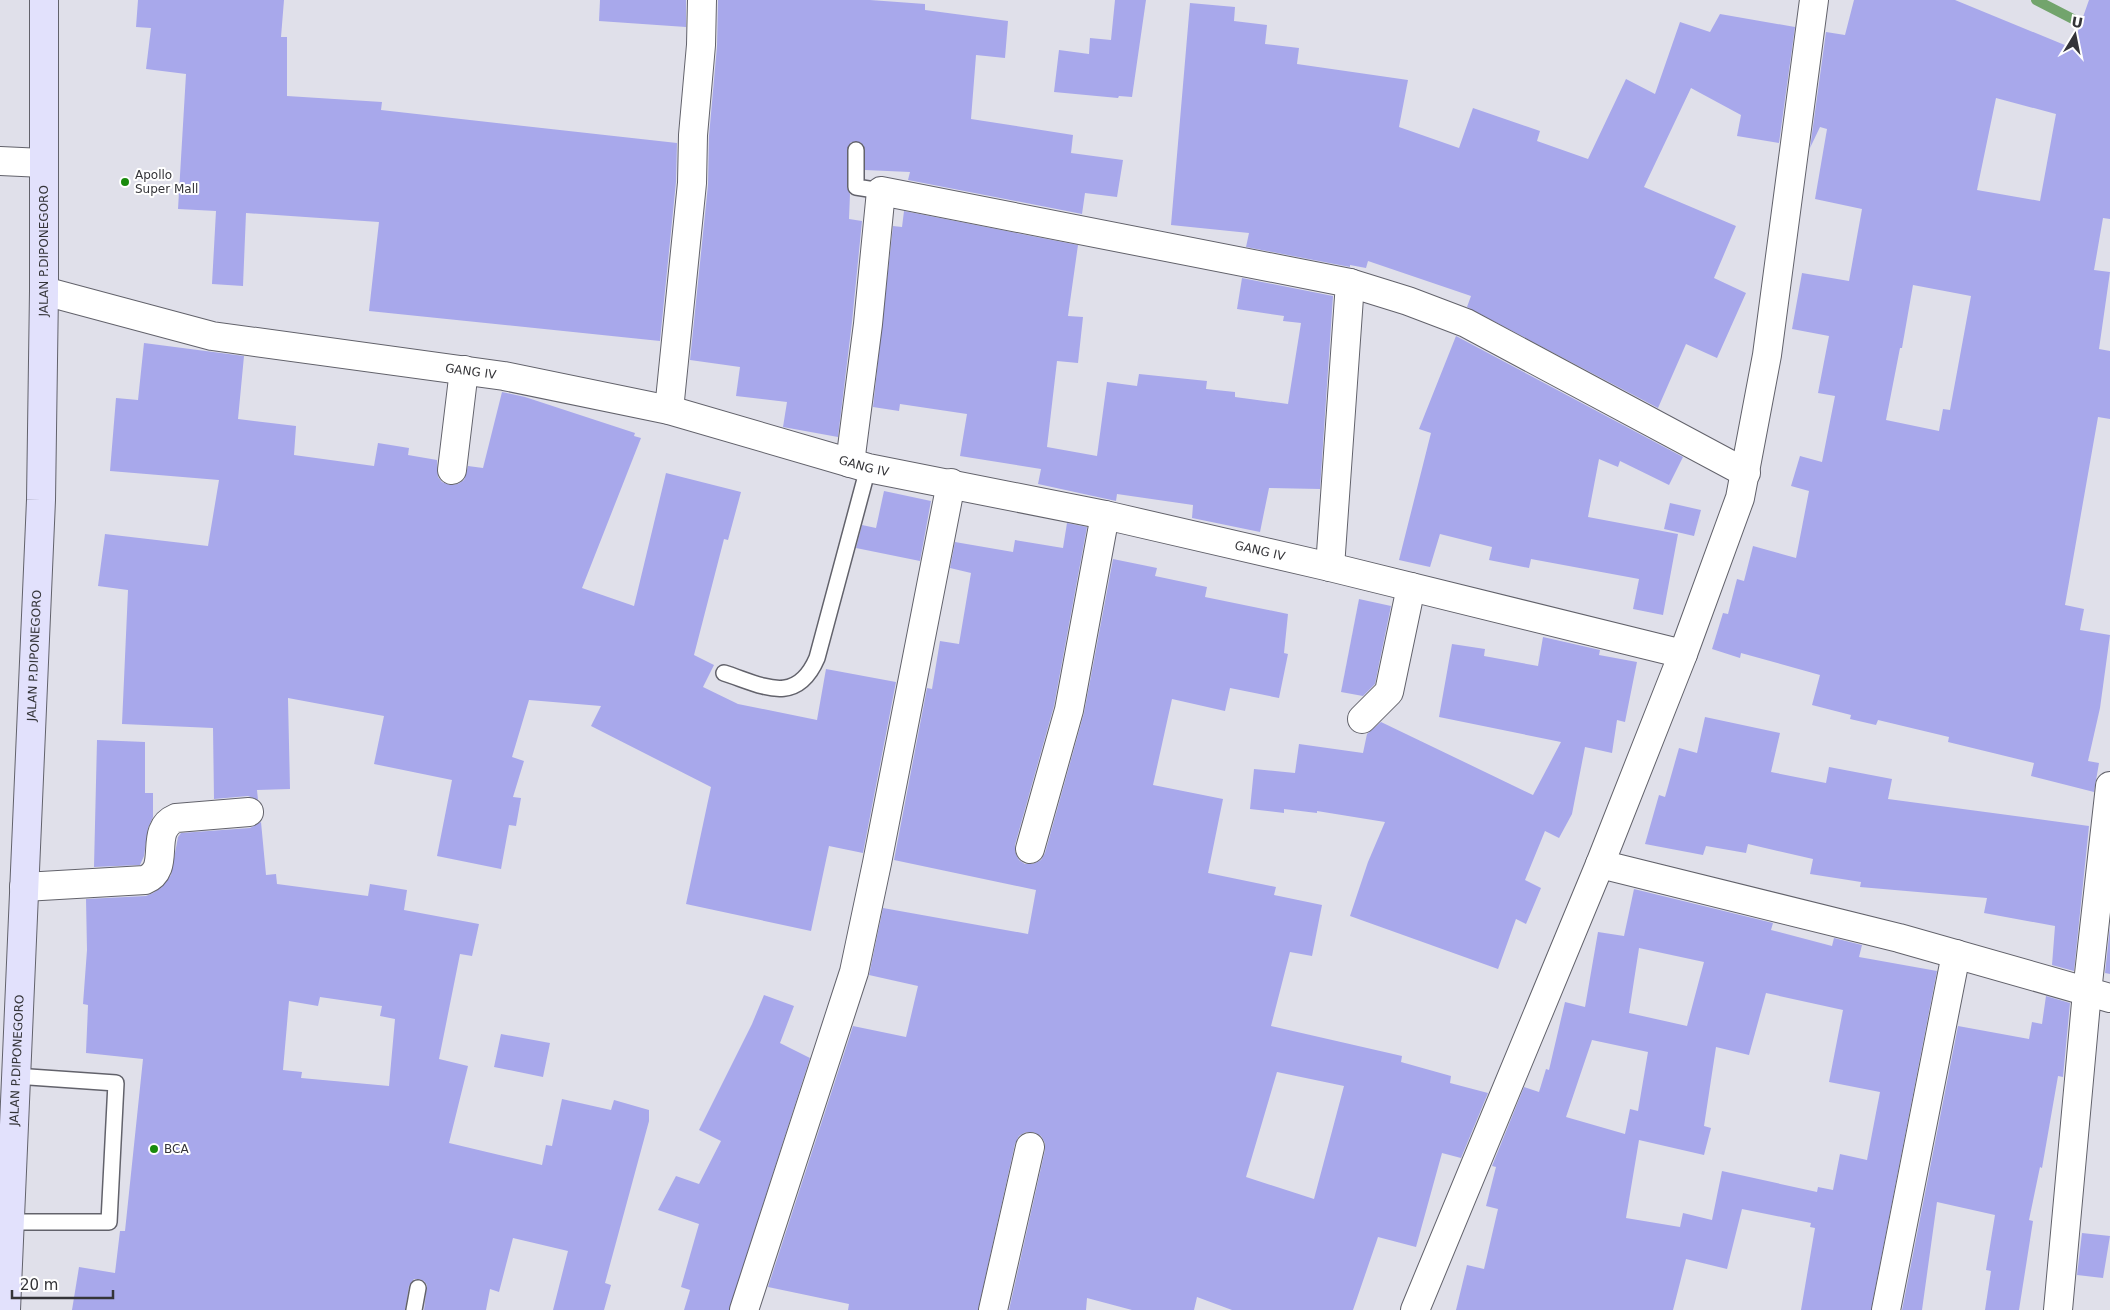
<svg xmlns="http://www.w3.org/2000/svg" width="2110" height="1310" font-family="'DejaVu Sans',sans-serif">
	<rect width="100%" height="100%" fill="#e0e0ea"/>
	<g fill="none" stroke-linecap="round" stroke-linejoin="round">
		<polyline stroke="#72a46c" stroke-width="10" points="2036,0 2110,38"/>
	</g>
	<g fill="#a8a8eb" fill-rule="evenodd">
		<polygon points="138,0 284,0 281,37 287,37 287,96 382,102 381,110 677,143 676,182 660,341 369,311 379,222 246,213 243,286 212,284 216,211 178,209 186,74 146,69 151,28 136,27"/>
		<polygon points="600,0 686,0 686,27 599,21"/>
		<polygon points="718,0 870,0 925,4 925,10 1008,21 1005,58 976,55 971,119 1073,135 1071,153 1123,160 1117,197 1085,193 1082,214 908,180 910,172 865,170 864,146 860,142 851,142 847,150 847,187 850,194 849,219 862,221 852,322 838,437 783,427 787,402 736,396 740,367 690,360 708,185 709,136 717,46"/>
		<polygon points="1115,0 1146,0 1132,97 1119,96 1118,98 1054,92 1059,50 1089,54 1090,38 1111,40"/>
		<path d="M1854 0H1955L2072 48 2089 0H2110V219L2103 218 2094 270 2110 272 2099 349 2110 351V419L2098 417 2065 605 2084 609 2080 630 2110 635 2100 708 2088 761 2099 763 2094 792 2031 776 2034 763 1948 742 1949 737 1878 720 1876 725 1850 719 1851 715 1812 705 1820 675 1741 653 1740 658 1712 649 1723 613 1728 614 1737 579 1744 581 1753 546 1796 558 1809 491 1791 486 1800 456 1822 462 1835 396 1818 393 1829 336 1792 329 1802 273 1849 281 1862 209 1815 199 1827 129 1820 127 1810 148 1826 32 1845 35ZM1996 98 2056 114 2040 201 1977 190ZM1913 285 1971 296 1950 410 1943 409 1939 431 1886 420 1900 348H1902Z"/>
		<polygon points="1190,3 1235,7 1234,21 1267,25 1265,44 1299,48 1297,64 1408,80 1399,127 1459,148 1473,108 1540,131 1537,141 1588,159 1626,79 1655,94 1680,22 1710,32 1720,14 1795,27 1779,143 1737,136 1741,115 1691,88 1644,187 1736,226 1714,278 1746,293 1717,358 1686,344 1658,408 1467,307 1471,296 1368,261 1366,268 1350,265 1350,267 1246,247 1249,233 1171,225"/>
		<polygon points="904,211 1078,245 1068,316 1083,317 1078,363 1057,361 1047,447 1097,456 1107,382 1137,386 1139,374 1207,381 1206,389 1235,392 1235,397 1288,404 1301,323 1283,321 1284,316 1237,309 1242,278 1333,296 1320,489 1269,488 1260,532 1192,518 1193,505 1117,494 1116,501 1038,484 1041,469 960,456 967,414 900,404 899,411 873,407 893,226 902,227"/>
		<polygon points="1456,336 1683,457 1669,485 1620,461 1618,467 1599,459 1588,517 1678,534 1663,615 1633,609 1639,579 1531,559 1529,568 1489,560 1492,547 1440,534 1430,567 1399,560 1431,433 1419,429"/>
		<polygon points="144,343 244,356 238,419 296,426 294,455 374,466 378,443 409,448 408,455 437,460 438,477 442,482 450,485 458,484 464,480 468,466 483,468 502,392 525,397 635,433 634,436 641,438 582,588 634,606 666,473 741,492 728,540 724,539 694,655 714,665 703,687 738,704 817,720 826,669 896,682 863,853 829,846 811,931 686,904 711,787 591,726 601,706 529,700 512,757 524,761 513,797 521,798 516,826 509,825 501,869 437,856 452,780 374,764 384,716 288,698 290,789 257,790 258,800 248,796 214,799 213,728 122,724 128,590 98,586 105,534 208,546 219,480 110,471 116,398 138,400"/>
		<polygon points="884,491 931,501 920,561 856,548 862,525 876,528"/>
		<polygon points="1670,503 1701,510 1694,536 1664,529"/>
		<path d="M1067 523 1087 527 1054 706 1015 845V852L1019 860 1025 864H1033L1041 860 1045 853 1084 713 1113 559 1157 568 1155 576 1207 587 1205 597 1288 614 1284 653 1288 654 1279 698 1230 688 1225 711 1172 699 1153 785 1223 799 1208 873 1276 887 1274 895 1322 905 1312 956 1290 952 1271 1026 1402 1056 1401 1062 1451 1076 1450 1083 1488 1093 1461 1158 1442 1153 1416 1247 1378 1237 1353 1310H1232L1197 1297 1194 1310H1132L1087 1298 1086 1310H1009L1045 1150V1143L1041 1136 1033 1132H1026L1019 1136 1015 1144 978 1310H848L849 1304 768 1287 853 1026 906 1037 918 986 869 975 883 908 1028 934 1036 890 894 860 927 688 932 689 940 641 959 644 971 573 950 568 955 542 1013 552 1015 540 1063 548ZM1277 1072 1344 1086 1314 1199 1246 1177Z"/>
		<polygon points="1359,599 1391,606 1375,684 1363,696 1341,692"/>
		<polygon points="1543,637 1600,650 1599,655 1637,662 1625,722 1617,720 1612,753 1585,747 1572,814 1559,838 1545,831 1525,880 1541,888 1526,924 1516,919 1498,969 1350,916 1368,862 1385,822 1317,811 1317,813 1284,809 1284,813 1250,809 1254,769 1295,773 1299,744 1363,753 1367,734 1381,722 1533,795 1561,742 1439,717 1452,644 1485,649 1484,656 1538,666"/>
		<polygon points="1705,717 1780,733 1771,772 1826,783 1829,767 1892,779 1888,799 2089,826 2074,971 2052,965 2055,926 1984,913 1987,898 1860,887 1861,882 1810,874 1813,859 1748,844 1746,853 1706,846 1703,855 1645,844 1659,795 1665,797 1679,748 1697,753"/>
		<polygon points="97,740 145,742 145,793 153,793 153,817 148,828 144,856 140,865 94,867"/>
		<path d="M261 822 266 875 276 874 277 884 368 896 370 884 407 890 404 910 479 924 472 956 460 954 439 1059 468 1066 449 1143 542 1165 546 1145 552 1146 562 1099 611 1110 614 1100 649 1110V1121L605 1283 611 1285 604 1310H553L568 1251 513 1238 499 1292 490 1289 486 1310H424L427 1285 424 1281 419 1279H414L409 1286 405 1310H72L79 1267 115 1273 120 1231H125L143 1059 86 1053 88 1005 83 1004 87 950 86 899 146 896 153 893 162 887 171 875 178 837 181 833 250 828ZM320 997 382 1006 380 1016 395 1019 389 1086 301 1078 302 1072 283 1070 289 1001 318 1006Z"/>
		<path d="M1634 889 1773 923 1771 930 1832 946 1834 938 1862 945 1859 957 1937 971 1871 1310H1801L1815 1228 1810 1227 1811 1223 1742 1209 1727 1269 1686 1259 1673 1310H1456L1467 1265 1484 1269 1498 1209 1486 1206 1496 1167 1492 1166 1524 1087 1539 1092 1546 1069 1549 1070 1565 1002 1585 1007 1598 932 1624 936ZM1639 948 1704 962 1687 1026 1629 1013ZM1766 993 1843 1010 1829 1082 1880 1092 1867 1160 1840 1154 1833 1190 1818 1187 1817 1192 1722 1171 1712 1220 1683 1213 1680 1227 1626 1218 1639 1140 1704 1155 1711 1128 1704 1126 1716 1047 1749 1055ZM1592 1040 1648 1052 1638 1111 1630 1109 1625 1134 1566 1117Z"/>
		<polygon points="2110,927 2110,974 2105,973"/>
		<polygon points="764,995 794,1006 780,1043 810,1058 729,1310 684,1310 690,1290 681,1287 699,1224 658,1210 676,1176 699,1184 721,1141 699,1130 752,1024"/>
		<polygon points="2046,996 2070,1003 2063,1077 2058,1076 2042,1168 2040,1167 2029,1220 2033,1221 2019,1310 1985,1310 1991,1271 1986,1270 1995,1215 1937,1202 1922,1310 1902,1310 1958,1026 2029,1039 2032,1022 2042,1024"/>
		<polygon points="501,1034 550,1043 543,1077 494,1067"/>
		<polygon points="2082,1233 2110,1236 2103,1278 2077,1275"/>
	</g>
	<g fill="none" stroke-linecap="round" stroke-linejoin="round">
		<g stroke="#62626b" stroke-width="18">
			<g id="service">
				<polyline points="856,150 856,187 881,191"/>
				<path d="M724 673C762 685 796 707 817 658L868 468"/>
				<polyline points="11,1222 109,1222 116,1083 15,1076"/>
				<polyline points="414,1310 418,1288"/>
			</g>
		</g>
		<g stroke="#62626b" stroke-width="30">
			<g id="minor">
				<polyline points="0,161 43,163"/>
				<path id="s1" d="M44 291 212 336 504 376 669 410 868 468 1105 515 1330 567 1683 654"/>
				<polyline points="669,410 692,183 693,135 701,45 702,0"/>
				<polyline points="850,463 868,324 881,191 1350,283 1408,301 1466,323 1746,473"/>
				<polyline points="452,470 464,370"/>
				<polyline points="1330,567 1350,283"/>
				<polyline points="1362,719 1389,692 1411,587"/>
				<polyline points="1030,849 1069,710 1105,515"/>
				<polyline points="1600,864 1899,938 2110,998"/>
				<path d="M24 887 145 880C173 869 147 830 176 818L249 812"/>
				<polyline points="744,1310 854,972 877,863 951,483"/>
				<polyline points="993,1310 1030,1147"/>
				<polyline points="1415,1310 1600,864 1683,654 1740,498 1767,355 1814,0"/>
				<polyline points="1886,1310 1956,954"/>
				<polyline points="2058,1310 2087,992 2110,786"/>
			</g>
		</g>
		<g stroke="#62626b" stroke-width="30">
			<g id="secondary">
				<path id="s2" d="M6 1310 41 500 44 291V0"/>
			</g>
		</g>
		<use href="#service" stroke="#fff" stroke-width="15"/>
		<use href="#minor" stroke="#fff" stroke-width="28"/>
		<use href="#secondary" stroke="#e2e1fc" stroke-width="28"/>
	</g>
	<g fill="#198a0c" stroke="#fff" stroke-width="2">
		<circle cx="125" cy="182" r="5"/>
		<circle cx="154" cy="1149" r="5"/>
	</g>
	<g text-anchor="middle" stroke-width="4" stroke-linejoin="round" paint-order="stroke">
		<g font-size="12" fill="#343438" stroke="#fff" text-anchor="start">
			<text x="135" y="179">Apollo<tspan x="135" dy="14">Super Mall</tspan></text>
			<text x="164" y="1153">BCA</text>
		</g>
		<g font-size="12" fill="#343438" stroke="#fff">
			<text dy="4" stroke="none"><textPath href="#s2" startOffset="1060">JALAN P.DIPONEGORO</textPath></text>
			<text dy="4" stroke="none"><textPath href="#s1" startOffset="435">GANG IV</textPath></text>
			<text dy="4" stroke="none"><textPath href="#s1" startOffset="840">GANG IV</textPath></text>
			<text dy="4" stroke="none"><textPath href="#s1" startOffset="1245">GANG IV</textPath></text>
			<text dy="4" stroke="none"><textPath href="#s2" startOffset="655">JALAN P.DIPONEGORO</textPath></text>
			<text dy="4" stroke="none"><textPath href="#s2" startOffset="250">JALAN P.DIPONEGORO</textPath></text>
		</g>
	</g>
	<g transform="translate(2075 35) rotate(10)" stroke="#ffffff" stroke-width="4" paint-order="stroke">
	<path d="M0-4L9 19L0 12L-9 19Z" fill="#343438"/>
	<text y="-8" font-size="14" font-weight="bold" text-anchor="middle" fill="#343438">U</text>
	</g>
	<path d="M12 1290v8h101v-8" fill="none" stroke="#343438" stroke-width="2.5"/>
	<text x="20" y="1290" font-size="15" fill="#343438" stroke="#ffffff" stroke-width="4" paint-order="stroke">20 m</text>
</svg>
